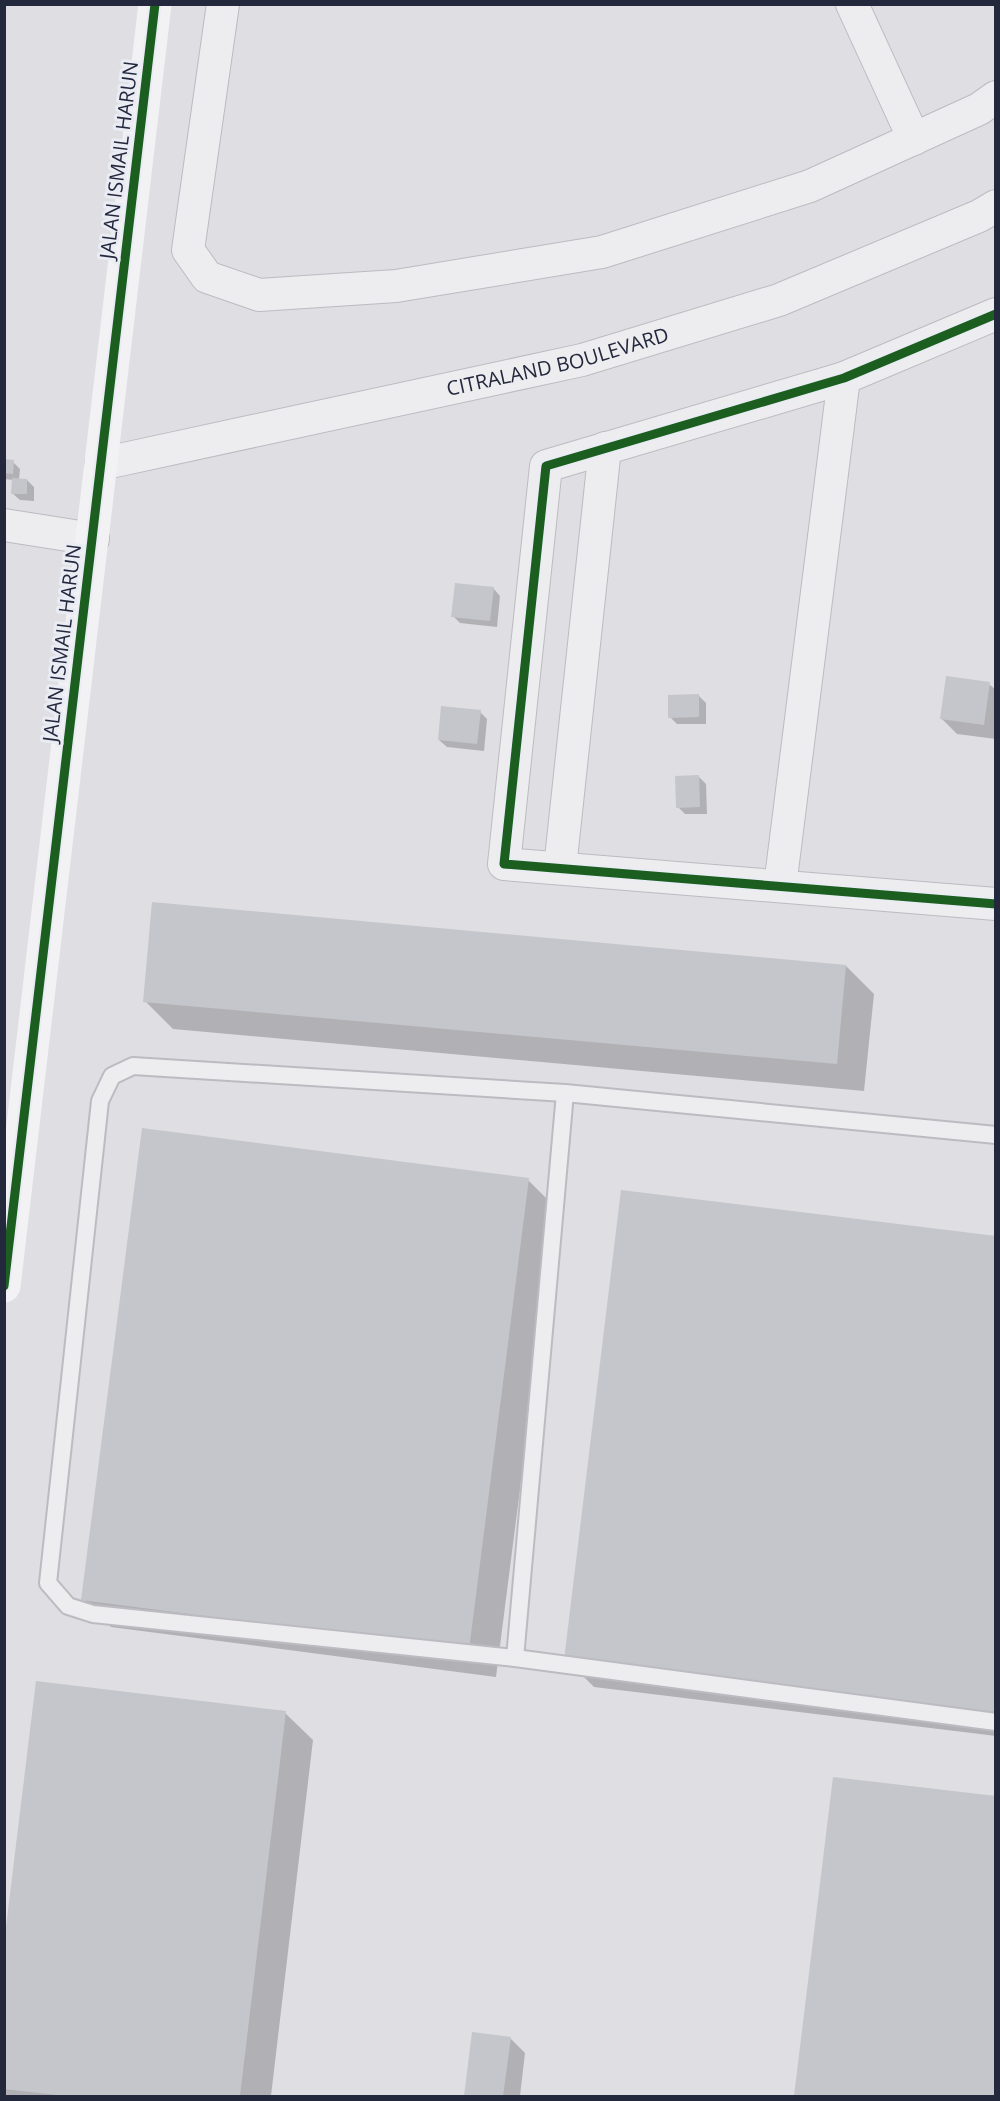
<svg xmlns="http://www.w3.org/2000/svg" width="1000" height="2101" font-family="'Open Sans',sans-serif">
	<rect width="100%" height="100%" fill="#dedee3"/>
	<g fill="#0003">
		<polygon points="4,461 13,462 20,469 19,480 27,480 34,487 34,501 20,500 12,493 13,480 4,479"/>
		<polygon points="493,588 500,596 497,627 460,623 453,616"/>
		<polygon points="989,684 996,690 996,739 957,734 942,719"/>
		<polygon points="698,695 706,703 706,724 677,724 670,717"/>
		<polygon points="480,712 487,719 484,751 447,747 439,740"/>
		<polygon points="698,776 706,784 707,814 685,814 678,807"/>
		<polygon points="846,966 874,994 864,1091 173,1029 145,1001"/>
		<polygon points="528,1180 556,1208 496,1677 111,1627 83,1599"/>
		<polygon points="996,1237 996,1736 594,1687 566,1659"/>
		<polygon points="285,1713 313,1740 271,2096 4,2096 4,1955"/>
		<polygon points="834,1778 996,1798 996,2096 796,2096"/>
		<polygon points="473,2034 510,2038 525,2053 520,2096 466,2096"/>
	</g>
	<g fill="#c5c6cb">
		<polygon points="4,459 14,460 13,474 4,473"/>
		<polygon points="12,478 27,479 27,494 11,494"/>
		<polygon points="455,583 494,587 490,621 451,617"/>
		<polygon points="946,676 990,682 984,725 940,719"/>
		<polygon points="699,694 699,717 668,718 668,695"/>
		<polygon points="441,706 481,710 477,744 438,740"/>
		<polygon points="699,775 700,807 676,808 675,776"/>
		<polygon points="152,902 846,965 837,1064 143,1002"/>
		<polygon points="142,1128 529,1178 469,1650 81,1600"/>
		<polygon points="621,1190 996,1236 996,1712 564,1660"/>
		<polygon points="36,1681 286,1711 240,2096 66,2096 4,2089 4,1943"/>
		<polygon points="833,1777 996,1796 996,2083 994,2096 794,2096"/>
		<polygon points="472,2032 511,2037 503,2096 464,2096"/>
	</g>
	<g fill="none" stroke-linecap="round" stroke-linejoin="round">
		<g stroke="#bbbbc1" stroke-width="20">
			<g id="lane">
				<polyline points="996,1135 565,1093 133,1066 112,1076 100,1101 48,1583 68,1606 93,1614 515,1658 996,1722"/>
				<polyline points="515,1658 565,1093"/>
			</g>
		</g>
		<g stroke="#bbbbc1" stroke-width="34">
			<g id="street">
				<polyline points="223,4 188,250 207,277 259,295 396,286 602,252 810,186 979,109 996,97"/>
				<polyline points="852,4 914,139"/>
				<polyline points="996,314 844,378 546,466 504,864 996,904"/>
				<path id="s1" d="M101 464 582 360 779 300 979 216 996 206"/>
				<polyline points="4,525 93,539"/>
				<polyline points="560,868 605,448"/>
				<polyline points="780,886 844,378"/>
			</g>
		</g>
		<use href="#lane" stroke="#ededf0" stroke-width="16"/>
		<use href="#street" stroke="#ededf0" stroke-width="32"/>
		<polyline stroke="#f2f2f4" stroke-width="33" points="4,1286 155,4"/>
		<g stroke="#eaecf4" stroke-width="13">
			<g id="cycleway">
				<polyline points="996,314 844,378 546,466 504,864 996,904"/>
				<polyline points="4,1286 155,4"/>
			</g>
		</g>
		<use href="#cycleway" stroke="#1b5e20" stroke-width="9"/>
	</g>
	<g text-anchor="middle" stroke-width="6" stroke-linejoin="round" paint-order="stroke">
		<g font-size="20" fill="#24283d" stroke="#eaecf4">
			<text transform="translate(119 160) rotate(-83)" y="7">JALAN ISMAIL HARUN</text>
			<text dy="7" stroke="none"><textPath href="#s1" startOffset="468">CITRALAND BOULEVARD</textPath></text>
			<text transform="translate(62 643) rotate(-83)" y="7">JALAN ISMAIL HARUN</text>
		</g>
	</g>
	<rect width="1000" height="2101" fill="none" stroke="#24283d" stroke-width="12"/>
</svg>
